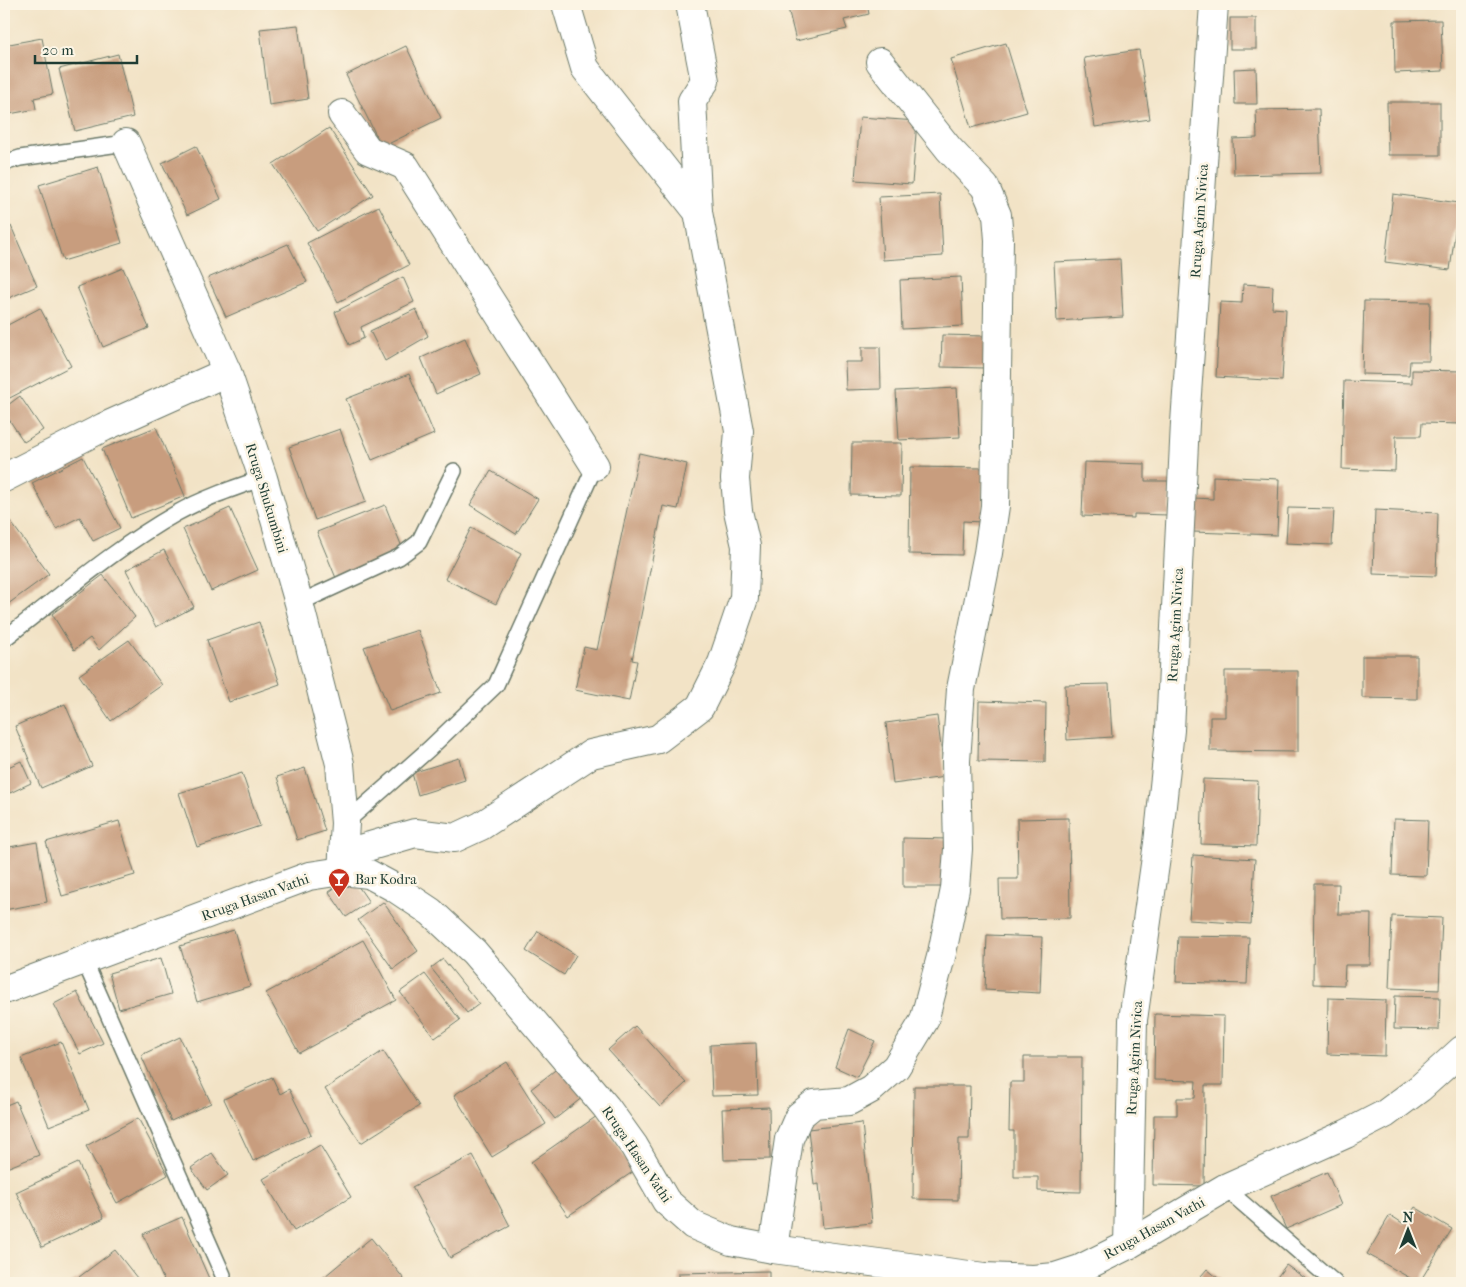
<svg xmlns="http://www.w3.org/2000/svg" width="1466" height="1287" font-family="'IM FELL French Canon',serif">
	<rect width="100%" height="100%" fill="#fcf5e5"/>
	<filter id="ink" filterUnits="userSpaceOnUse"><feTurbulence type="fractalNoise" baseFrequency=".02" numOctaves="2"/><feDisplacementMap in="SourceGraphic" scale="10" xChannelSelector="R" yChannelSelector="G"/><feConvolveMatrix kernelMatrix="1 2 1 2 8 2 1 2 1" color-interpolation-filters="sRGB"/></filter>
	<filter id="wash" filterUnits="userSpaceOnUse"><feTurbulence type="fractalNoise" baseFrequency=".0096" numOctaves="4" result="noise"/><feDisplacementMap in="SourceGraphic" scale="20" xChannelSelector="R" yChannelSelector="G"/><feGaussianBlur stdDeviation="1.12" result="paint"/><feColorMatrix in="noise" values="0 0 0 0 0 0 0 0 0 0 0 0 0 0 0 0 0 1.4 0 .05"/><feComposite in="paint" operator="in"/></filter>
	<g filter="url(#wash)">
		<rect width="100%" height="100%" fill="#f2e3c6"/>
		<g id="blocks">
			<g fill="#c89d7e">
				<polygon points="787,4 867,4 869,14 844,20 847,29 796,41"/>
				<rect x="1230" y="18" width="26" height="31"/>
				<polygon points="1441,20 1443,71 1395,73 1394,21"/>
				<polygon points="298,25 308,99 269,105 260,29"/>
				<polygon points="42,38 53,94 34,98 36,109 4,115 4,45"/>
				<polygon points="1006,43 1027,112 971,128 951,59"/>
				<polygon points="406,46 441,118 382,147 346,75"/>
				<polygon points="1139,50 1150,119 1095,127 1084,58"/>
				<polygon points="118,54 133,117 75,131 59,69"/>
				<polygon points="1256,68 1257,104 1235,104 1234,69"/>
				<polygon points="1387,102 1440,102 1440,155 1388,155"/>
				<polygon points="1319,109 1321,173 1234,175 1233,139 1257,138 1256,110"/>
				<polygon points="860,117 917,121 912,184 855,180"/>
				<polygon points="329,128 373,195 317,231 273,164"/>
				<polygon points="196,146 221,199 187,215 162,163"/>
				<polygon points="98,167 122,243 63,261 39,185"/>
				<polygon points="940,194 943,256 883,260 879,197"/>
				<polygon points="1393,194 1459,203 1450,270 1385,262"/>
				<polygon points="379,206 409,265 338,302 307,243"/>
				<polygon points="11,226 37,286 4,300 4,229"/>
				<polygon points="288,244 307,282 226,317 208,278"/>
				<polygon points="1120,259 1123,317 1057,321 1054,262"/>
				<polygon points="123,268 149,328 103,347 77,287"/>
				<polygon points="403,277 414,302 361,327 364,338 349,345 335,312"/>
				<polygon points="961,277 963,326 902,329 900,280"/>
				<polygon points="1243,284 1273,286 1272,308 1286,309 1282,381 1216,377 1220,302 1242,303"/>
				<polygon points="1364,301 1430,302 1429,361 1410,361 1409,375 1362,374"/>
				<polygon points="40,308 71,366 4,401 4,327"/>
				<polygon points="416,309 428,336 385,361 370,331"/>
				<polygon points="942,335 985,336 985,368 941,367"/>
				<polygon points="465,338 481,374 436,394 421,358"/>
				<polygon points="862,347 880,347 881,389 846,390 845,362 862,362"/>
				<polygon points="1412,370 1462,371 1462,424 1422,423 1421,436 1396,436 1395,471 1342,469 1344,381 1412,383"/>
				<polygon points="409,374 434,434 372,460 346,399"/>
				<polygon points="957,388 960,437 899,440 896,391"/>
				<polygon points="20,396 43,430 24,442 4,412 4,408"/>
				<polygon points="156,427 185,496 131,518 102,449"/>
				<polygon points="340,429 366,502 315,520 289,447"/>
				<polygon points="852,443 902,443 901,496 851,495"/>
				<polygon points="639,453 687,464 678,509 663,506 632,660 637,661 629,701 575,690 584,647 597,650"/>
				<polygon points="83,457 120,528 93,541 80,517 56,529 32,483"/>
				<polygon points="1084,462 1145,464 1145,481 1170,481 1169,515 1134,514 1134,518 1082,516"/>
				<polygon points="910,467 983,468 982,522 963,521 962,555 909,554"/>
				<polygon points="491,471 538,499 516,534 470,505"/>
				<polygon points="1213,476 1279,479 1277,535 1193,532 1194,498 1213,499"/>
				<polygon points="385,505 404,552 336,578 317,532"/>
				<polygon points="230,508 258,570 211,591 183,529"/>
				<polygon points="1288,508 1334,509 1332,545 1286,543"/>
				<polygon points="1375,510 1438,513 1436,576 1373,574"/>
				<polygon points="10,521 49,574 4,607 4,526"/>
				<polygon points="471,528 521,553 496,604 445,579"/>
				<polygon points="164,550 194,607 156,627 126,570"/>
				<polygon points="103,575 135,617 99,650 90,638 74,650 52,614"/>
				<polygon points="259,622 280,684 229,702 207,640"/>
				<polygon points="418,630 441,693 390,711 364,647"/>
				<polygon points="129,640 162,685 111,721 79,675"/>
				<polygon points="1362,656 1417,656 1417,699 1362,698"/>
				<polygon points="1225,671 1298,671 1298,752 1210,751 1210,717 1225,717"/>
				<polygon points="1109,684 1112,737 1067,740 1065,685"/>
				<polygon points="979,701 1046,703 1045,762 978,761"/>
				<polygon points="65,704 92,766 41,788 15,726"/>
				<polygon points="937,716 945,777 893,784 886,723"/>
				<polygon points="459,758 465,780 418,795 412,773"/>
				<polygon points="21,761 31,783 10,793 4,780 4,769"/>
				<polygon points="305,768 325,831 297,840 277,777"/>
				<polygon points="242,773 260,826 197,847 179,793"/>
				<polygon points="1203,779 1258,781 1256,846 1201,844"/>
				<polygon points="1069,818 1070,918 1000,919 999,879 1018,879 1017,819"/>
				<polygon points="1394,819 1428,820 1426,876 1392,875"/>
				<polygon points="119,821 135,875 62,896 46,842"/>
				<polygon points="903,838 948,839 946,887 903,887"/>
				<polygon points="37,842 47,902 4,910 4,848"/>
				<polygon points="1193,855 1255,859 1251,924 1189,920"/>
				<polygon points="351,876 369,902 346,917 329,892"/>
				<polygon points="1314,884 1339,884 1338,914 1371,914 1370,965 1345,965 1344,985 1313,984"/>
				<polygon points="383,902 418,951 393,969 358,920"/>
				<polygon points="1392,916 1442,918 1439,990 1389,988"/>
				<polygon points="234,930 250,986 197,1002 180,946"/>
				<polygon points="538,931 576,955 564,975 526,951"/>
				<polygon points="987,935 1042,937 1040,993 985,990"/>
				<polygon points="1178,936 1249,937 1247,984 1176,982"/>
				<polygon points="363,940 396,1000 299,1053 266,993"/>
				<polygon points="161,958 171,994 119,1009 109,973"/>
				<polygon points="443,959 479,1004 467,1013 431,968"/>
				<polygon points="425,974 460,1020 435,1038 400,992"/>
				<polygon points="77,992 103,1043 80,1054 54,1004"/>
				<polygon points="1395,996 1440,997 1439,1030 1394,1029"/>
				<polygon points="1328,998 1386,1000 1385,1056 1327,1054"/>
				<polygon points="1155,1014 1224,1016 1223,1085 1205,1085 1204,1186 1153,1185 1154,1115 1177,1115 1177,1098 1195,1098 1196,1081 1154,1080"/>
				<polygon points="635,1026 686,1083 660,1107 608,1050"/>
				<polygon points="849,1029 875,1041 857,1077 835,1067"/>
				<polygon points="180,1037 211,1103 171,1121 141,1055"/>
				<polygon points="61,1042 89,1110 49,1126 21,1058"/>
				<polygon points="756,1043 758,1095 712,1096 710,1045"/>
				<polygon points="383,1051 419,1106 361,1143 325,1089"/>
				<polygon points="1024,1057 1082,1057 1081,1192 1038,1191 1038,1177 1014,1177 1014,1131 1009,1131 1010,1082 1024,1082"/>
				<polygon points="507,1062 546,1124 492,1157 454,1095"/>
				<polygon points="559,1067 583,1097 555,1119 531,1089"/>
				<polygon points="272,1077 280,1094 289,1089 311,1134 253,1161 224,1099"/>
				<polygon points="914,1086 970,1086 969,1139 959,1139 958,1200 913,1199"/>
				<polygon points="16,1101 39,1155 4,1169 4,1106"/>
				<polygon points="769,1107 770,1159 724,1160 722,1109"/>
				<polygon points="597,1116 634,1171 568,1216 531,1162"/>
				<polygon points="138,1118 168,1175 117,1203 86,1146"/>
				<polygon points="862,1123 872,1223 823,1228 819,1184 814,1185 808,1129"/>
				<polygon points="320,1145 351,1197 294,1231 263,1179"/>
				<polygon points="212,1153 228,1175 207,1190 191,1168"/>
				<polygon points="473,1155 510,1226 450,1258 412,1187"/>
				<polygon points="78,1163 104,1218 42,1247 16,1192"/>
				<polygon points="1327,1172 1341,1205 1286,1229 1271,1196"/>
				<polygon points="1415,1207 1452,1229 1419,1283 1367,1254 1390,1215 1404,1224"/>
				<polygon points="182,1217 211,1283 165,1283 143,1234"/>
				<polygon points="371,1238 404,1279 400,1283 321,1283 319,1281"/>
				<polygon points="115,1250 141,1283 71,1283"/>
				<polygon points="1286,1265 1312,1283 1273,1283"/>
				<polygon points="1207,1269 1224,1283 1195,1283"/>
				<polygon points="769,1271 769,1283 679,1283 679,1273"/>
			</g>
		</g>
	</g>
	<g filter="url(#ink)">
		<use href="#blocks" fill-opacity="0" stroke="#697767" stroke-width="1"/>
		<g fill="none" stroke-linecap="round" stroke-linejoin="round">
			<g stroke="#697767" stroke-width="18">
				<g id="service">
					<polyline points="4,163 20,158 126,143"/>
					<polyline points="299,603 399,557 419,542 454,471"/>
					<path d="M4 639C60 596 115 548 177 513 204 498 234 488 263 478"/>
					<polyline points="345,823 429,749 496,685 595,466"/>
					<polyline points="84,960 223,1275"/>
					<polyline points="1225,1188 1335,1283"/>
				</g>
			</g>
			<g stroke="#697767" stroke-width="30">
				<g id="minor">
					<polyline points="690,4 705,81 692,101 698,212"/>
					<polyline points="342,114 368,150 405,166 595,466"/>
					<polyline points="126,143 227,372 263,478 299,603 340,764 345,823 342,871"/>
					<polyline points="4,478 104,427 227,372"/>
					<polyline points="343,854 415,833 455,838 481,826 591,754 658,739 700,707 722,663 744,598 746,546 738,511 735,479 739,431 698,212 585,68 566,4"/>
					<polyline points="1128,1245 1133,1020 1158,843 1170,730 1185,423 1214,4"/>
					<polyline points="773,1249 789,1139 799,1116 814,1104 849,1101 871,1089 896,1067 924,1021 942,953 955,889 958,849 956,761 961,689 988,553 995,506 999,240 997,215 985,187 949,149 880,62"/>
				</g>
			</g>
			<g stroke="#697767" stroke-width="30">
				<polyline id="tertiary" points="4,990 309,876 342,871 369,874 395,888 431,912 474,952 606,1107 634,1146 666,1201 693,1225 731,1241 773,1249 984,1277 1033,1279 1055,1277 1080,1269 1128,1245 1225,1188 1346,1134 1385,1114 1420,1088 1462,1050"/>
			</g>
			<use href="#service" stroke="#fff" stroke-width="15"/>
			<use href="#minor" stroke="#fff" stroke-width="28"/>
			<use href="#tertiary" stroke="#fff" stroke-width="28"/>
		</g>
	</g>
	<defs>
		<g id="bar-pin" transform="scale(1.125)"><path d="M0 17L-7.5 6A9.5 9.5 0 1 1 7.5 6Z" fill="#c8321e" stroke="#fcf5e5"/><path d="M-6-5H6L.8 .8V4.5H3.5V6h-7V4.5H-.8V.8Z" fill="#fff"/></g>
	</defs>
	<g fill-rule="evenodd">
		<use href="#bar-pin" x="339" y="879"/>
	</g>
	<g text-anchor="middle" stroke-width="5" stroke-linejoin="round" paint-order="stroke">
		<g font-size="14" fill="#1f3d34" stroke="#fcf5e5">
			<text transform="translate(1199 221) rotate(-86)" y="5">Rruga Agim Nivica</text>
			<text transform="translate(267 498) rotate(73)" y="5">Rruga Shukumbini</text>
			<text transform="translate(1175 625) rotate(-87)" y="5">Rruga Agim Nivica</text>
			<text transform="translate(255 897) rotate(-20)" y="5">Rruga Hasan Vathi</text>
			<text transform="translate(1134 1058) rotate(-87)" y="5">Rruga Agim Nivica</text>
			<text transform="translate(637 1154) rotate(56)" y="5">Rruga Hasan Vathi</text>
			<text transform="translate(1154 1228) rotate(-29)" y="5">Rruga Hasan Vathi</text>
		</g>
		<g font-size="14" fill="#1f3d34" stroke="#fcf5e5" text-anchor="start">
			<text x="355" y="884">Bar Kodra</text>
		</g>
	</g>
	<rect width="1466" height="1287" fill="none" stroke="#fcf5e5" stroke-width="20"/>
	<g transform="translate(1408 1230)" stroke="#fcf5e5" stroke-width="4" paint-order="stroke">
	<path d="M0-4L9 19L0 12L-9 19Z" fill="#1f3d34"/>
	<text y="-8" font-size="14" font-weight="bold" text-anchor="middle" fill="#1f3d34">N</text>
	</g>
	<path d="M35 55v8h102v-8" fill="none" stroke="#1f3d34" stroke-width="2.5"/>
	<text x="42" y="55" font-size="15" fill="#1f3d34" stroke="#fcf5e5" stroke-width="4" paint-order="stroke">20 m</text>
</svg>
